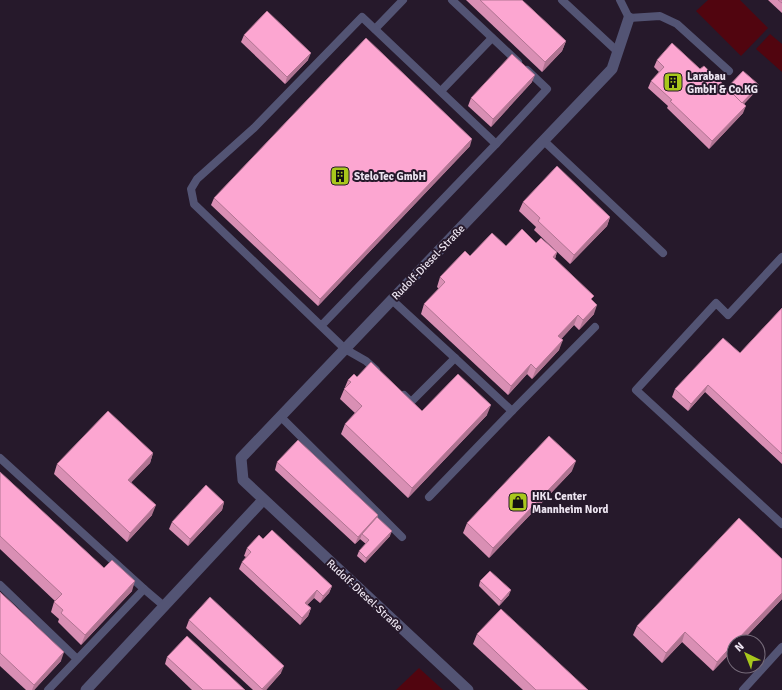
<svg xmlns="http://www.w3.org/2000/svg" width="782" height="690" font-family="Signika,sans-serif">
	<rect width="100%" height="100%" fill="#26192b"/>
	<g fill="#51050f">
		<polygon points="708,0 740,0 768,28 741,56 696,11"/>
		<polygon points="770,34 782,44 782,72 756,49"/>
		<polygon points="419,668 443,690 396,690"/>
	</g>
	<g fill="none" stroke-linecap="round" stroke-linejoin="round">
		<g stroke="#535474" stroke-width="8">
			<polyline points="452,0 518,62"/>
			<polyline points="562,0 618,52"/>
			<polyline points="620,0 629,18 660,16 677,24 729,71"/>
			<polyline points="375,29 403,0"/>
			<polyline points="441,91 492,38"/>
			<polyline points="544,141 663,253"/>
			<polyline points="496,144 547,89 527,70"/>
			<polyline points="782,257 728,315 716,303 636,390 782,524"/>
			<polyline points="392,300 455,358"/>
			<polyline points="321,326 496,144 362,17 254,128 197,179 191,189 194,204 345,349 366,361 376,370"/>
			<polyline points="404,395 411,402 455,358 512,411 429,497"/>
			<polyline points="512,411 595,327"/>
			<polyline points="281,417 402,537"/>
			<polyline points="0,458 144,589"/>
			<polyline points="0,585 77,659"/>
			<polyline points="48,690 144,589 164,606"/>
			<polyline points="743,690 782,647"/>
		</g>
		<g stroke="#535474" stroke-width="11">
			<polyline points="86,690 263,500"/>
			<polyline points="468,690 243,480 241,458 612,69 629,18"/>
		</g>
	</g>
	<g fill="#d98fb4">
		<polygon points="466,0 522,0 566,41 562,51 542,72"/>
		<polygon points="768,0 782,0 782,13"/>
		<polygon points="244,35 308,60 285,84 241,42"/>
		<polygon points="657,60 700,69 727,88 759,85 757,90 744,104 743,113 709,149 667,108 668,106 648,88 651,81 659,72 654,67"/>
		<polygon points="532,82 491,127 468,106 471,98"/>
		<polygon points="470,146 318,306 211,205 214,198"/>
		<polygon points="523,202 610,217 607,226 570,264 534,230 536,227 519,211"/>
		<polygon points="536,243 557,252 555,259 592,300 594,314 579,330 574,325 561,339 559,350 532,379 527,374 508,395 421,314 424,304 439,289 437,287 440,277 470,256 506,246"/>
		<polygon points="782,308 782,464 705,392 688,411 672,397 675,389 740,353"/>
		<polygon points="357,377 422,411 487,415 408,498 341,434 345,424 355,413 340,399 348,380"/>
		<polygon points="153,453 150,463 131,482 152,515 127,542 54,474 57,464"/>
		<polygon points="277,462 378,515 377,517 390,536 365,563 357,556 359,551 366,544 360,539 355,544 275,470"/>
		<polygon points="572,471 489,558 463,533 467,523"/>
		<polygon points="0,472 104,568 132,591 81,645 58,622 59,619 51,612 54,602 55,601 0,549"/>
		<polygon points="224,502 222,510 188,546 169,529 172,522"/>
		<polygon points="263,539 332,586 329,593 320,603 314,598 307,605 311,608 308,616 300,625 239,569 242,562 246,557 244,556 247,548"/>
		<polygon points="480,581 509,595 499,606 479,586"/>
		<polygon points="0,592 61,661 34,690 26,690 0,666"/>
		<polygon points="782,599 741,642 734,642 734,649 713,671 682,642 662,663 633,635 637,626"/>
		<polygon points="189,620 281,673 266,690 253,690 186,628"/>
		<polygon points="477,634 588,690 523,690 473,644"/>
		<polygon points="167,657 245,690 192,690 165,664"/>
	</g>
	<g fill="#b07492">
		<polygon points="566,41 562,51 542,72 545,62"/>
		<polygon points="311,53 308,60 285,84 287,77"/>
		<polygon points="535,75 532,82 491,127 493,119"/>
		<polygon points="759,85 757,90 739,109 741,104"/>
		<polygon points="746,106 743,113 709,149 712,141"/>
		<polygon points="472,139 470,146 318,306 320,299"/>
		<polygon points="610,217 607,226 570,264 574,255"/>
		<polygon points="557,252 554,262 553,257"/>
		<polygon points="597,305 594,314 579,330 583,320"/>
		<polygon points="578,315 574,325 555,346 558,336"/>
		<polygon points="563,340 559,350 532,379 536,369"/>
		<polygon points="531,364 527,374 508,395 511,386"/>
		<polygon points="708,385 705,392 688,411 691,404"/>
		<polygon points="491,405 487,415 408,498 412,488"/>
		<polygon points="153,453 150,463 125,489 128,480"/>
		<polygon points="576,461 572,471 489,558 493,548"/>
		<polygon points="224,502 222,510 188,546 190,539"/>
		<polygon points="156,505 152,515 127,542 130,533"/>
		<polygon points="378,515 376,522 362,534 360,539 355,544 358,537"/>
		<polygon points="392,531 390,536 365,563 366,558"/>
		<polygon points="135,581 132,591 81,645 85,635"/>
		<polygon points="332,586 329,593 320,603 323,596"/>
		<polygon points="317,590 314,598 302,610 305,603"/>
		<polygon points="511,590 509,595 499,606 501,601"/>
		<polygon points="782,593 782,599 741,642 735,642"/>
		<polygon points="311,608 308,616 300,625 302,618"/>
		<polygon points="685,632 682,642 662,663 666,653"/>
		<polygon points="734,643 734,649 713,671 717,662"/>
		<polygon points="64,652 61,661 34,690 32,690 34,685"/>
		<polygon points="284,666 281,673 266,690 262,690"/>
	</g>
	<g fill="#fca6d1" stroke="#b07492">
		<polygon points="480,0 522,0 566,41 545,62"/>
		<polygon points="778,0 782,0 782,3"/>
		<polygon points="267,11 311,53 287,77 244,35"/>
		<polygon points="366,38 472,139 320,299 214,198"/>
		<polygon points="672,43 700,69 704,66 746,106 712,141 670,101 672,100 651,81 664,67 657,60"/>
		<polygon points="512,54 535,75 493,119 471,98"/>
		<polygon points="743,71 759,85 742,103 727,88"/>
		<polygon points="557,166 610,217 574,255 538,221 540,218 523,202"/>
		<polygon points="522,229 536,243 541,238 557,252 553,257 594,296 591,299 597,305 583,320 578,315 558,336 563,340 536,369 531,364 511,386 424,304 445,282 440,277 465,251 470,256 492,233 506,246"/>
		<polygon points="782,308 782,454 708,385 691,404 675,389 723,338 740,353"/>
		<polygon points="371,362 422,411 458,374 491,405 412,488 345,424 362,406 344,389 351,382 348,380 354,374 357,377"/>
		<polygon points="108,411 153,453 128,480 156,505 130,533 57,464"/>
		<polygon points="549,436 576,461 493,548 467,523"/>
		<polygon points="298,440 378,515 358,537 277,462"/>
		<polygon points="0,472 104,568 112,560 135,581 85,635 61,613 63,610 54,602 62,594 0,536"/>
		<polygon points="206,485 224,502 190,539 172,522"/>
		<polygon points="377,517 392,531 366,558 359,551 369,540 362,534"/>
		<polygon points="739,518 782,559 782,593 735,642 734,642 734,643 717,662 685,632 666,653 637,626"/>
		<polygon points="272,530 332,586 323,596 317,590 305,603 311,608 302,618 242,562 251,552 247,548 259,535 263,539"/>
		<polygon points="490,571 511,590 501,601 480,581"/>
		<polygon points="0,592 64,652 34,685 0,653"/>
		<polygon points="210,597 284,666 262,689 189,620"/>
		<polygon points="501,609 588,690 536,690 477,634"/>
		<polygon points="187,636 245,690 203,690 167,657"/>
	</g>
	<defs>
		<g id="building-square" transform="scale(1)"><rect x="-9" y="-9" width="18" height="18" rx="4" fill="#a8c71c" stroke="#26192b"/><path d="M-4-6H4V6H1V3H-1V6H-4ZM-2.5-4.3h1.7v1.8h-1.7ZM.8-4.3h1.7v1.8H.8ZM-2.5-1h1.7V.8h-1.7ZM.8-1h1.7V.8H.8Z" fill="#111"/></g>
		<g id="shop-square" transform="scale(1)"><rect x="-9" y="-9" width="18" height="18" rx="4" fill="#a8c71c" stroke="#26192b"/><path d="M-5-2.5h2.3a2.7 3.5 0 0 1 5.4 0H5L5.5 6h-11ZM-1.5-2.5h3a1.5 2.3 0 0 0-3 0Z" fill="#111"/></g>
	</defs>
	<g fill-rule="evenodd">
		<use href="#building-square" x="673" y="82"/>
		<use href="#building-square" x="340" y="176"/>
		<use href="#shop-square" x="518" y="502"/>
	</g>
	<g text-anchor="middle" stroke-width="4" stroke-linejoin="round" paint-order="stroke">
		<g font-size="11" font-weight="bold" fill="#ede5f1" stroke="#26192b" text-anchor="start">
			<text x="687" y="80">Larabau<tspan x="687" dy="13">GmbH &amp; Co.KG</tspan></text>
			<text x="354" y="180">SteloTec GmbH</text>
			<text x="532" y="500">HKL Center<tspan x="532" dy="13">Mannheim Nord</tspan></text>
		</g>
		<g font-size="11" fill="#ede5f1" stroke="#26192b">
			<text transform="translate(428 262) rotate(-46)" y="4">Rudolf-Diesel-Straße</text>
			<text transform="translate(365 595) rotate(43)" y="4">Rudolf-Diesel-Straße</text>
		</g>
	</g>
	<g transform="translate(746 654) rotate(317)"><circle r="19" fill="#26192b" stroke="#766b7a"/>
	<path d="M0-3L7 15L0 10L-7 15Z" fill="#a8c71c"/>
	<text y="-6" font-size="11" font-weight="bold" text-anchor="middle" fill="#ede5f1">N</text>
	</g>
</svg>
